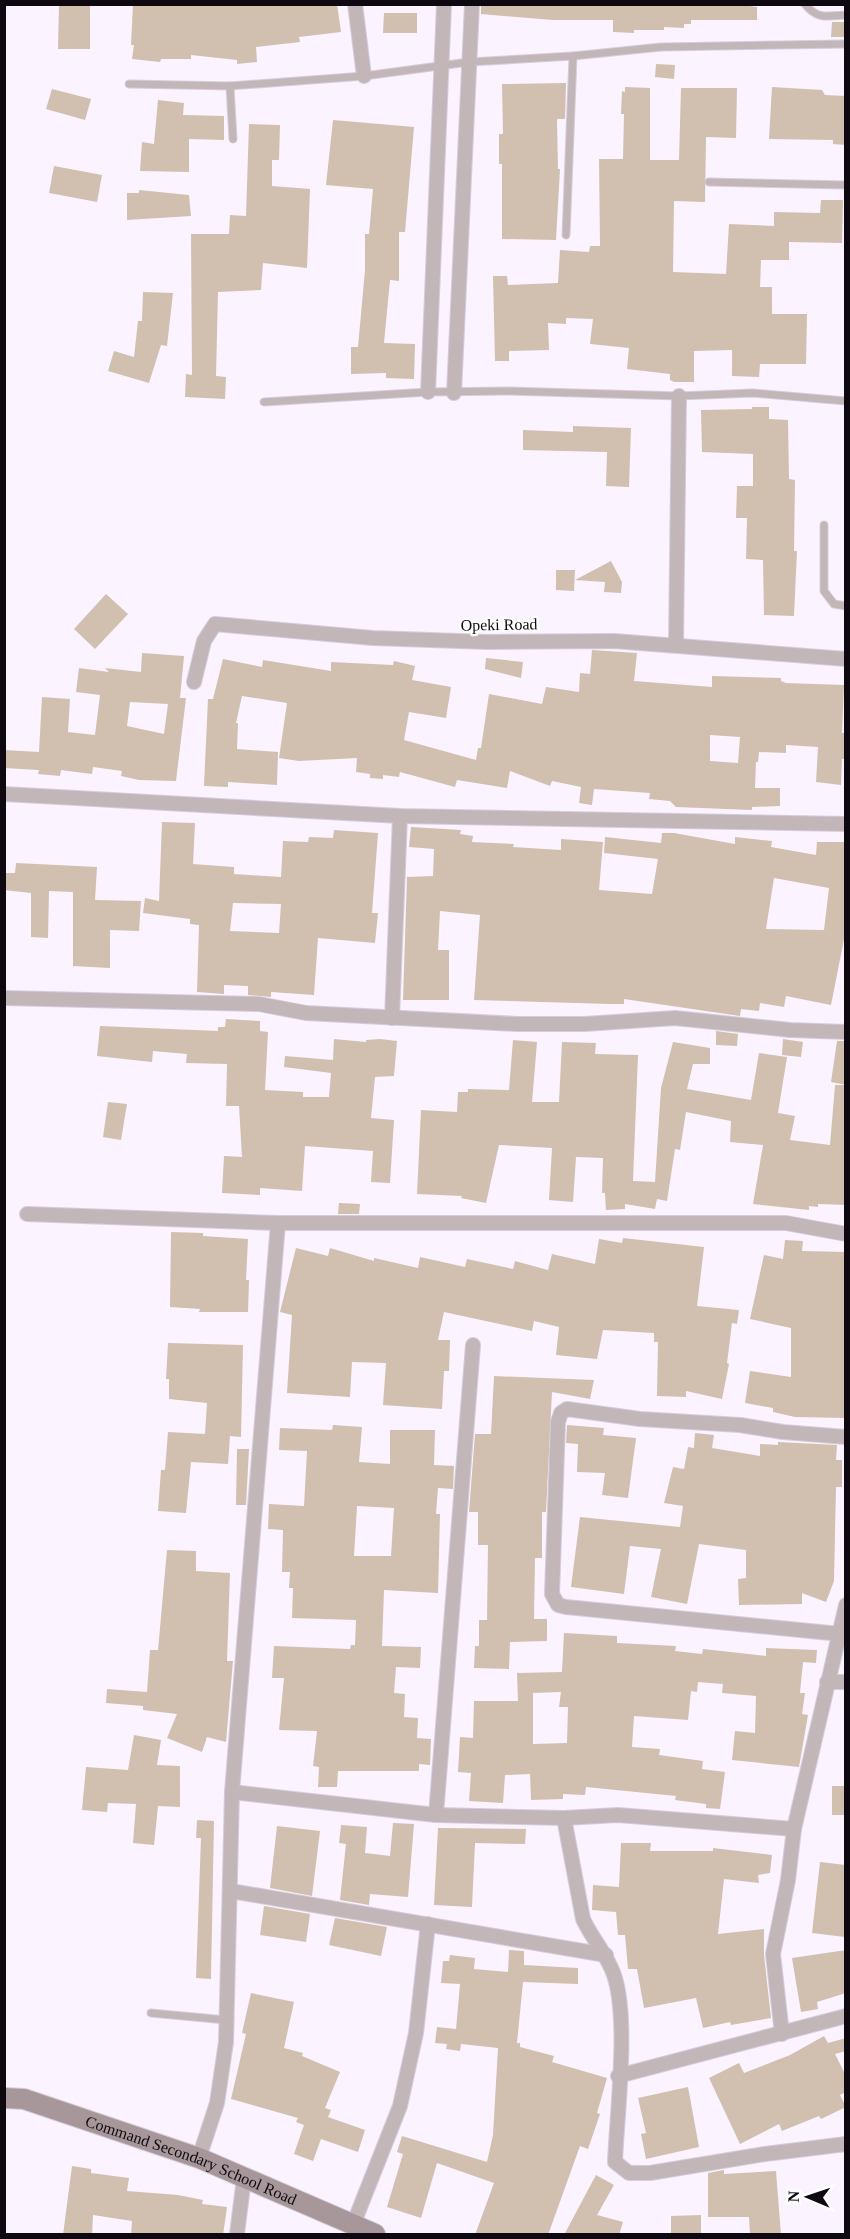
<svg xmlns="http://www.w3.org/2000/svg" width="850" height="2239" font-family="Georgia,serif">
	<rect width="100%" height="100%" fill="#fbf3ff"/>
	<g fill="#d1c0b0" fill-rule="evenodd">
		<polygon points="59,4 90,4 90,49 58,49"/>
		<polygon points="133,4 337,4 341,32 299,37 300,42 256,47 257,62 237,64 237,60 191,55 191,59 161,59 160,62 132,59 134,45 131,45"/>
		<polygon points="481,4 736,4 757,7 757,20 691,20 691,24 684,24 684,28 664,27 664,30 634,30 634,33 613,32 613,20 553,20 481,14"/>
		<polygon points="384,13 417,13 417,33 383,33"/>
		<polygon points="832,22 844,22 844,37 831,37"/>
		<polygon points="656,64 675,65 674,79 655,77"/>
		<polygon points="566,83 565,119 557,119 558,169 560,169 556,240 502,239 502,164 499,164 499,134 503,134 502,84"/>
		<polygon points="625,87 650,88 650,160 679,160 681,88 737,88 736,138 706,137 705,202 674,201 673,272 726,274 729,224 774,226 774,212 820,213 821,200 843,200 842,243 789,242 789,260 761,260 760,287 772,287 772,314 807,314 806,364 760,364 759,377 732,376 732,350 694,351 694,382 674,382 670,380 670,374 627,369 629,348 590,344 593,319 566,318 566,324 548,323 549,350 509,351 509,361 495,361 493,276 507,276 508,285 558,283 560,250 589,252 590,246 600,246 599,159 623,159 624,114 621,114 622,91 625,92"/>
		<polygon points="772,87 822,90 825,95 846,96 846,145 833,144 833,140 769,139"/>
		<polygon points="52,89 91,99 85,120 46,109"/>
		<polygon points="158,100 184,103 183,115 224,116 224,140 189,139 189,172 140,171 142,142 154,144"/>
		<polygon points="333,120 414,127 405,232 399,232 399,281 390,280 384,343 415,344 414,379 386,378 386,373 351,374 351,347 358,347 365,270 365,234 369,234 373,189 326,185"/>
		<polygon points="249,124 280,125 279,160 272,160 272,186 310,189 307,268 263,263 261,290 218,292 216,376 226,377 225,399 185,397 186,374 192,375 191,234 229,234 230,215 246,216"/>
		<polygon points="54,166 102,175 97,202 49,193"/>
		<polygon points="139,190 189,195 191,216 127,220 127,193 139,193"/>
		<polygon points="143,292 173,293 167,346 161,345 149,383 108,371 114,351 134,357 138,321 142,321"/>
		<polygon points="752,407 769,407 769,419 788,420 789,479 795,480 794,551 797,551 794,616 764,615 763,560 746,559 747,518 736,518 737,486 753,486 753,454 702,452 701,410 752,409"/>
		<polygon points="573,426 631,428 629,487 606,486 607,452 523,450 523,430 573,432"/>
		<polygon points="611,561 622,582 621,593 604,592 605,582 575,580"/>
		<polygon points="556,570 575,570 574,591 556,590"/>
		<polygon points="106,594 128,614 95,649 74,629"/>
		<path d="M592 650 637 653 634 681 712 687V676L781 678V681L786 683 844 685 842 733H846V759H842L841 785 816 782 818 747 786 745V753L759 752 758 762H756L755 788H780V806L752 807V810L676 807 670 801 649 799 650 793 594 789 592 805 579 803 581 787 552 781 550 786 510 771 507 788 457 780 455 787 400 772 399 777 383 775V779L370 778V774L356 772 357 758 299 761 279 758 287 703 242 696 236 723H238L237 749 278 752 277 785 228 782V787L204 786 208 699H213L223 659 262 667 263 660 331 671V662L393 665 394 661 415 666 412 680 451 687 446 718 409 712 404 740 476 760 478 748H481L489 694 542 704 546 687 579 692 580 673 590 674ZM710 735 740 737 738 763 710 761Z"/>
		<path d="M142 653 184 656 180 698H186L176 781 139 780 121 776 122 771 93 767 92 774 61 770 60 776 38 774 39 770 4 768V750L39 752 42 697 70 699 68 732 95 735 100 695 76 692 79 668 109 672 105 668 141 672ZM130 702 168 704 164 734 127 726Z"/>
		<polygon points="486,658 523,662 521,678 485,669"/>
		<path d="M162 822 195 823 193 864 234 867V874L281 877 283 841 308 842 309 837 333 838 334 830 378 833 372 913H378L375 943 318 938 314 995 271 992V997L248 995V986L224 985V994L197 992 199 925 190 924V919L143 913 145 898 159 901ZM233 903 281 904 279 933 230 931Z"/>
		<path d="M411 827 461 830 460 834 473 836 472 842 514 844 513 847 561 850V839L603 842 599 890 652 894 658 859 604 853 605 837 661 843 662 833H674L735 844V837L772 841 771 847 816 855 817 842H846V929L831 1005 786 996 784 1007 760 1003 759 1011 741 1009 740 1016 624 999V1004H610L474 1000 480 915 440 911 438 950H449V1000H403L407 877 433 876 434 849 409 847ZM774 878 829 888 824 930 766 929Z"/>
		<polygon points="16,863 97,867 95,900 141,901 139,931 110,930 110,968 73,966 73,892 49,891 48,938 31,937 31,893 4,890 4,873 15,873"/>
		<polygon points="226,1019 260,1021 260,1031 268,1032 265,1090 303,1092 303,1097 329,1097 331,1073 284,1067 285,1056 333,1060 334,1039 366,1042 366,1040 380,1039 397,1041 394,1076 375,1077 371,1118 394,1120 390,1183 371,1182 373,1151 305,1146 302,1191 260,1188 260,1195 222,1193 224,1156 242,1157 239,1106 226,1106 227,1064 186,1063 187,1054 153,1051 152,1062 97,1056 100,1026 218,1031 218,1027 225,1027"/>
		<polygon points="716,1031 738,1034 737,1046 716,1045"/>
		<polygon points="783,1039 803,1042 801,1057 782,1055"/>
		<polygon points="513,1040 537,1042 532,1102 559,1102 562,1042 596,1043 595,1054 638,1055 633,1181 655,1182 661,1088 673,1042 710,1048 710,1064 693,1064 687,1089 751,1100 759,1053 787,1057 778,1113 795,1116 790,1140 830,1145 835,1085 846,1085 846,1205 818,1204 818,1207 809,1206 809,1210 753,1204 763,1145 730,1142 731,1121 686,1112 680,1150 675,1149 667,1201 657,1199 655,1209 625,1204 625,1209 606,1210 605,1193 602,1193 603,1158 576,1157 573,1202 549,1200 552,1148 499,1145 486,1203 461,1198 462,1196 417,1194 421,1110 457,1112 458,1092 468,1092 468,1089 509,1090"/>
		<polygon points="837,1041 846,1041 846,1085 831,1082"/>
		<polygon points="108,1102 127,1104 121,1140 103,1137"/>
		<polygon points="339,1203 360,1204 359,1214 338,1214"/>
		<polygon points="171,1232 203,1233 203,1236 248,1239 246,1280 249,1280 248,1312 199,1312 200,1309 170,1307"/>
		<polygon points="623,1238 704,1247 697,1306 739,1310 737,1324 732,1323 727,1363 729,1364 722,1399 686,1391 686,1397 657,1396 658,1342 654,1342 654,1333 603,1330 597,1359 556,1355 559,1327 534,1321 532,1331 444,1312 438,1340 450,1340 449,1371 444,1371 442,1409 383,1405 386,1363 352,1362 350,1397 287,1393 292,1315 280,1312 296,1248 328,1256 330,1248 374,1261 374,1258 418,1268 420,1257 465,1267 467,1259 513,1269 515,1261 548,1270 552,1254 595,1264 599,1239 622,1243"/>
		<polygon points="785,1240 803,1241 802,1251 846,1252 846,1418 795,1417 773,1412 773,1408 745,1403 750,1371 791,1377 791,1328 750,1319 764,1255 783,1259"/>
		<polygon points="168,1343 243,1345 241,1437 230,1436 228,1464 191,1462 186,1513 158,1511 161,1470 165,1470 168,1432 205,1434 207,1403 169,1399 169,1379 166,1379"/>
		<polygon points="494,1376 594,1380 590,1399 552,1392 546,1512 542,1512 542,1558 535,1558 534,1619 547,1619 547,1641 510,1642 509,1669 474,1668 475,1646 479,1646 479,1620 487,1620 488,1545 478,1545 478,1512 469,1512 475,1434 491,1434"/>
		<path d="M333 1425 362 1427 359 1462 390 1464V1430H435L434 1465 454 1466 453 1489 438 1488 436 1514H440L438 1593 384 1590 382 1646 421 1647 420 1668 396 1667 394 1693 405 1694 404 1717 418 1718 417 1738 431 1739 430 1765 419 1764V1771H338L337 1787H318L319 1767 313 1766 317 1731 279 1730 284 1678H272L274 1646 350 1649 351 1645H355L356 1620 292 1618 293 1588H289L290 1572H282L283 1530 268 1529 269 1504 304 1506 307 1451 279 1450 280 1428 332 1430ZM357 1506 394 1508 391 1556H354Z"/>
		<polygon points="567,1425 604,1428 603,1435 636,1438 628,1498 602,1495 605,1473 577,1472 578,1444 566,1443"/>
		<polygon points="695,1433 714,1435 712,1448 760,1456 760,1444 778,1445 778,1442 837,1445 836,1460 842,1460 842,1487 836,1487 834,1581 826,1602 802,1593 802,1604 739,1605 738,1579 746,1578 746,1550 699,1544 687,1604 651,1597 661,1549 630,1546 624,1594 571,1587 580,1517 680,1527 683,1506 664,1503 673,1467 684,1469 688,1447 694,1448"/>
		<polygon points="237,1449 249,1449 246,1505 236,1505"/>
		<polygon points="167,1550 196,1551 196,1571 230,1573 227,1661 233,1661 226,1742 207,1737 202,1752 167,1738 177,1714 143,1710 143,1706 106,1703 107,1689 147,1692 150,1650 158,1650"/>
		<path d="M564 1633 617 1636V1643L676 1646 675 1651 702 1654 703 1649 766 1656V1648L817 1650 816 1663 803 1662 800 1693H805L802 1714 808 1715 799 1767 732 1760 735 1731 755 1733 756 1696 722 1693 723 1684 698 1682 697 1692 691 1691 688 1720 634 1716 632 1747 660 1749 659 1755 703 1761 702 1769 725 1772 720 1809 706 1808V1804L675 1800 676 1796 586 1787 585 1795 563 1794V1799L531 1800 530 1774 505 1775 503 1803 469 1801 471 1773 458 1772 460 1737 473 1738 474 1701H518L517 1673 562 1672ZM561 1692 559 1707H568L567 1743 533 1744V1693Z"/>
		<polygon points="134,1735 161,1740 157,1765 180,1766 180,1807 158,1806 154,1845 133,1843 136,1804 108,1803 107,1812 82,1810 86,1767 128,1770"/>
		<rect x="832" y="1786" width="14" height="29"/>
		<polygon points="197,1820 214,1821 211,1979 196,1978 201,1838 196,1838"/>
		<polygon points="393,1823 414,1824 408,1897 370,1894 369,1905 340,1900 346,1844 339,1843 341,1825 367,1827 365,1853 390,1856"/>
		<polygon points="277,1826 320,1831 312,1896 270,1888"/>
		<polygon points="438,1828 526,1829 525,1844 475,1843 472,1907 434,1905"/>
		<polygon points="621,1843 651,1843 650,1851 713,1851 713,1848 772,1855 770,1873 758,1875 759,1883 724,1879 718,1934 764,1929 764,1955 771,2018 731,2025 730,2022 703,2028 696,1998 644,2008 637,1969 628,1969 625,1935 618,1935 616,1912 592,1910 593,1885 619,1887"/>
		<polygon points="820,1862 846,1865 845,1937 812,1933"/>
		<polygon points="264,1906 310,1914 306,1942 260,1935"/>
		<polygon points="335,1918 387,1927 381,1956 329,1945"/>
		<polygon points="509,1950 524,1951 524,1965 578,1968 578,1984 523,1982 517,2043 520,2043 520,2047 554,2056 552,2062 607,2078 597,2113 600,2114 588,2149 580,2146 548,2235 475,2235 494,2183 437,2163 421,2218 387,2207 403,2154 397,2152 402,2136 487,2162 493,2135 498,2048 461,2044 460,2051 446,2049 447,2044 435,2043 437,2027 456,2029 460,1984 441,1983 443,1961 449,1961 450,1955 475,1958 474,1969 508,1972"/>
		<polygon points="846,1950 846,1993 817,2002 818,2009 801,2012 792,1958"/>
		<polygon points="251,1993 294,2002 284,2048 303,2053 302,2056 340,2072 325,2108 331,2110 328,2117 365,2130 358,2152 321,2139 313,2161 294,2154 304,2125 296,2122 298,2118 231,2099 246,2034 242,2033"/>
		<polygon points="824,2036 828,2043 846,2038 846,2051 835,2054 846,2076 846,2092 840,2095 846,2107 821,2119 819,2116 782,2131 779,2124 740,2144 709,2078 739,2063 744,2073 790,2055"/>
		<polygon points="688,2087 699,2147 646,2159 641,2134 646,2133 638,2098"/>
		<polygon points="72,2166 91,2169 91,2173 129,2178 127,2191 178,2195 203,2200 202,2204 227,2207 223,2235 131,2235 132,2221 93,2215 92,2235 63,2235"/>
		<polygon points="724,2170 724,2174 776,2171 781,2235 750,2235 749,2217 708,2217 708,2173"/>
		<polygon points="596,2175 614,2185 597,2215 623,2222 619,2235 564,2235"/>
		<polygon points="701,2215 701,2235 671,2235 671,2216"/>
	</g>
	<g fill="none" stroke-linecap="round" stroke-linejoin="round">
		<g stroke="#d5ced9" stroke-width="9">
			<g id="lane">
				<path d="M805 4C817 20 828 16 846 15"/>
				<polyline points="129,84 230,86 364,76 469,62 573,56 661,47 846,44"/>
				<polyline points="230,86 233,139"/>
				<polyline points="709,182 846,185"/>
				<polyline points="566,235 573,56"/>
				<polyline points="264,402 428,392 508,391 679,396 753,393 846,401"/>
				<polyline points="824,525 824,591 834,604 846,606"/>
				<polyline points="151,2013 226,2020"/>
			</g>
		</g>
		<g stroke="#d5ced9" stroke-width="16">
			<g id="street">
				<polyline points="355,4 364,76"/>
				<polyline points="428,392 444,4"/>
				<polyline points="454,393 472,4"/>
				<polyline points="676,645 679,396"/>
				<polyline points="194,682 204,641 215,624 373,638 487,642 614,641 846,659"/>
				<polyline points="4,794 400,816 846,824"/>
				<polyline points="4,998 259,1004 306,1013 517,1024 585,1024 675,1018 790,1030 846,1032"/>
				<polyline points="392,1018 400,816"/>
				<polyline points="27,1214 278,1223 786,1223 846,1234"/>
				<polyline points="840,1634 566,1607 558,1605 552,1594 558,1422 561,1413 567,1409 640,1419 740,1425 783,1432 846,1437"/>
				<polyline points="827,1682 846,1682"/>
				<polyline points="232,1792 436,1815 564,1818 618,1815 794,1829"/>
				<polyline points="436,1815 473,1345"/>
				<path d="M564 1818 583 1919C592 1939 607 1954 614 1975 629 2019 617 2112 615 2162L629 2173H650L765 2154 846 2144"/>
				<polyline points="231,1891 606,1955"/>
				<polyline points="782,2034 773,1954 788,1880 794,1829 846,1605"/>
				<polyline points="618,2076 846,2016"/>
				<polyline points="199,2158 217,2103 226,2042 232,1792 278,1223"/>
				<polyline points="353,2225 400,2106 416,2033 428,1924"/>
				<polyline points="237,2234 244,2178"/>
			</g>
		</g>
		<g stroke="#d5ced9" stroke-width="22">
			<g id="secondary">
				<path id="s1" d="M4 2098 24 2099 199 2158 375 2234"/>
			</g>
		</g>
		<use href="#lane" stroke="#c2b6b9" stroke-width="7"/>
		<use href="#street" stroke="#c2b6b9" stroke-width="14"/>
		<use href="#secondary" stroke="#a7979a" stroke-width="20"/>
	</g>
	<g text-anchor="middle" stroke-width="4.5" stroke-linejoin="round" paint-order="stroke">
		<g font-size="16" fill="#0e0910" stroke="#fff">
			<text transform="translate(499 624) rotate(-1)" y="6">Opeki Road</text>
			<text dy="6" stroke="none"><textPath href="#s1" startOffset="198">Command Secondary School Road</textPath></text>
		</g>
	</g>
	<rect width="850" height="2239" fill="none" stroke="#0e0910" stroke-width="12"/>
	<g transform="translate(808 2197) rotate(272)" stroke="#ffffff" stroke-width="4.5" paint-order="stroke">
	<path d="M0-4.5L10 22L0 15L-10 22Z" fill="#0e0910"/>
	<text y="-9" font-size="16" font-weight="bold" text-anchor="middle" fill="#0e0910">N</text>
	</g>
</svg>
